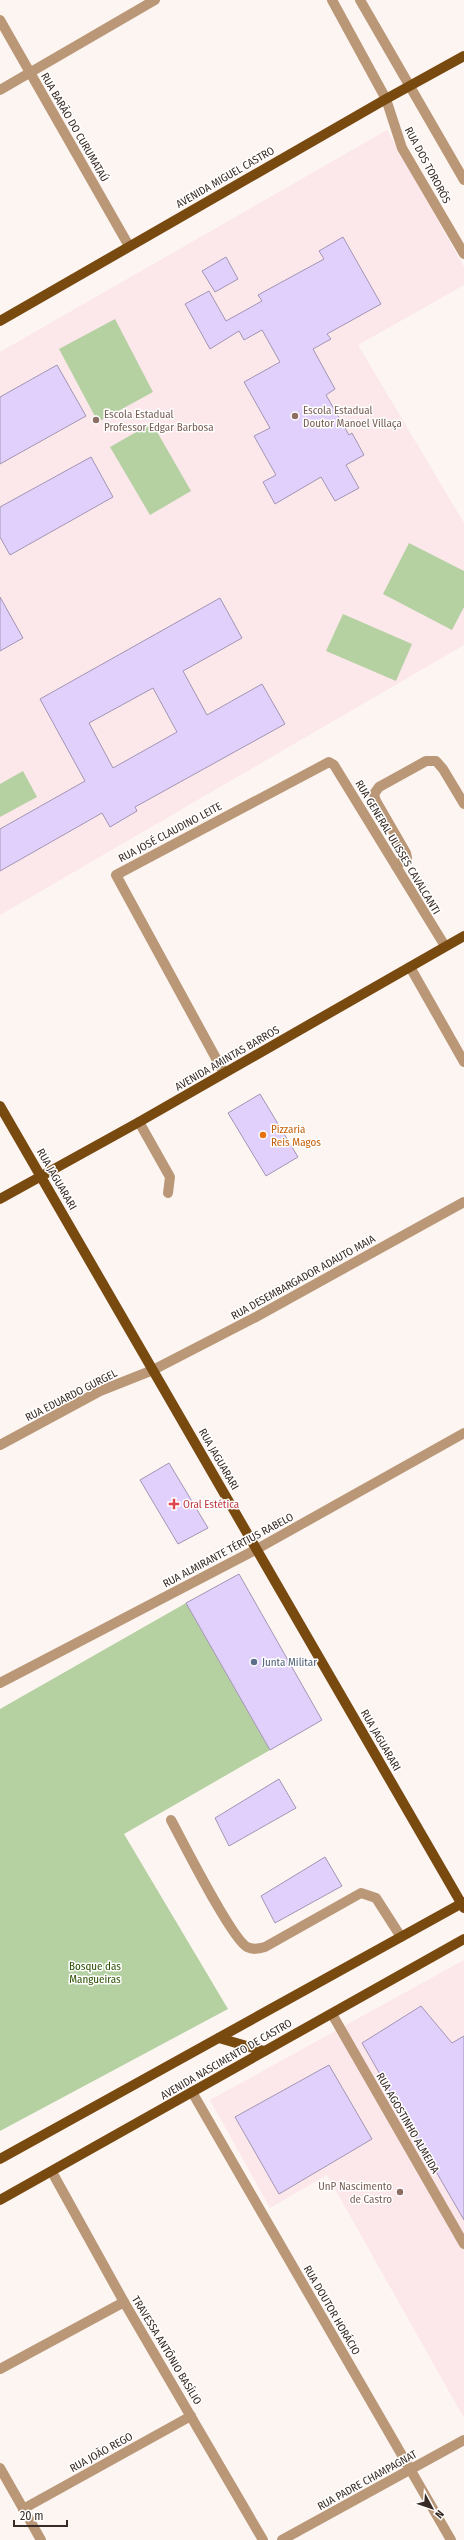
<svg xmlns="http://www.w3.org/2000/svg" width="464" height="2540" font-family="'Fira Sans Condensed',sans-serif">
	<rect width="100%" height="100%" fill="#fdf5f2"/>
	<g fill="#fce7eb">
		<polygon points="387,130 464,267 464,285 358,345 464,523 464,645 0,915 0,352"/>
		<polygon points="464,1960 464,2418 327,2175 270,2208 210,2100"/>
	</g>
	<g fill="#b5d1a2">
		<polygon points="115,319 153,392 98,422 59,349"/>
		<polygon points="152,423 191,491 150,515 110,447"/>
		<polygon points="409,543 464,571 464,607 452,630 383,594"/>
		<polygon points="343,614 412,644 396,681 326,651"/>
		<polygon points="23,771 37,797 0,817 0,784"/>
		<polygon points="186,1603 270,1750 124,1834 228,2009 0,2131 0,1709"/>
	</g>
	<g fill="#e2d0fc" stroke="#a195b3" fill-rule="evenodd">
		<polygon points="343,237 381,304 327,334 331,339 313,349 335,389 326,395 349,435 352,433 364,455 346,465 359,488 335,501 321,477 275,504 263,482 276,475 254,436 270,428 244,382 280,362 262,330 244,340 239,331 210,349 185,304 209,291 226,321 262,301 258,295 324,259 319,251"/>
		<polygon points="226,257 238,279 215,292 202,271"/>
		<polygon points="57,365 86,416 0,464 0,397"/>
		<polygon points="91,457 113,497 10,555 0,537 0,507"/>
		<polygon points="0,597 23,638 0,651"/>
		<path d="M220 598 242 638 183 671 207 715 262 684 285 724 135 807 137 811 110 827 102 813 0 871V829L85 781 40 699ZM153 688 177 732 113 768 89 723Z"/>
		<polygon points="260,1094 298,1157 266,1176 228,1113"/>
		<polygon points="169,1463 208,1528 178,1544 140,1480"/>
		<polygon points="239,1574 322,1720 270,1750 186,1603"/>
		<polygon points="279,1779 296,1808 229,1846 215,1818"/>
		<polygon points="325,1857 342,1886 275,1923 261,1896"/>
		<polygon points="421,2006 452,2043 464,2036 464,2220 362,2043"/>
		<polygon points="329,2065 372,2139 279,2194 235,2117"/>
	</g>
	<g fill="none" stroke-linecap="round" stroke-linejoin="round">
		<g stroke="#ba9776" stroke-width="10">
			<polyline points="332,0 386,99 402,148 464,254"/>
			<polyline points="360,0 464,180"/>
			<polyline points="0,20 129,246"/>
			<polyline points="0,90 155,0"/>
			<polyline points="396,866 407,858 406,853 376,801 374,794 379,787 426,761 436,761 443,769 464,804"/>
			<polyline points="410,967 464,1062"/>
			<polyline points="224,1073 116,875 329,762 334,765 445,946"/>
			<polyline points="139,1122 170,1177 168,1193"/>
			<polyline points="0,1445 100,1391 153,1370 254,1318 464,1202"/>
			<polyline points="0,1683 257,1549 464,1433"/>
			<path d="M171 1820C183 1842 231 1938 247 1947 253 1950 258 1949 265 1947L361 1893 376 1898 401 1937"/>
			<polyline points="332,2014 464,2244"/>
			<polyline points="192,2092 451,2540"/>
			<polyline points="52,2172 124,2302 263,2540"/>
			<polyline points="0,2369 124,2302"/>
			<polyline points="0,2468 41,2540"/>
			<polyline points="23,2509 191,2416"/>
			<polyline points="282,2540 464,2440"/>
		</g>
		<g stroke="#794a10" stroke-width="10">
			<polyline points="0,321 386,99 464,56"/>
			<polyline points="0,1106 464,1908"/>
			<polyline points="0,1199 139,1122 464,936"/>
			<polyline points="219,2038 264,2051"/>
			<polyline points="0,2159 464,1902"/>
			<polyline points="0,2200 464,1939"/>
		</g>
	</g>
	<g fill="#8d6e63" stroke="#fff" stroke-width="1.5">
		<circle cx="295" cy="416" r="4"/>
		<circle cx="96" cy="420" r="4"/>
		<circle cx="400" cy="2192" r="4"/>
	</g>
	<circle fill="#e8710a" stroke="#fff" stroke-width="1.5" cx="263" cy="1135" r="4"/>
	<path fill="#e0444e" stroke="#fff" stroke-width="1.5" d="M172 1498h4v4h4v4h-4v4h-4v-4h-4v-4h4z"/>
	<circle fill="#5c6f8a" stroke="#fff" stroke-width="1.5" cx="254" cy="1662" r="4"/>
	<g text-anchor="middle" stroke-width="3" stroke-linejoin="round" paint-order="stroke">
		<g font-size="11" fill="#382a24" stroke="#fff">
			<text transform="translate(75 127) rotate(60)" y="4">RUA BARÃO DO CURUMATAÚ</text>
			<text transform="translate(428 165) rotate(62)" y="4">RUA DOS TORORÓS</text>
			<text transform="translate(225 177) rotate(-30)" y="4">AVENIDA MIGUEL CASTRO</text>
			<text transform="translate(170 832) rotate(-28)" y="4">RUA JOSÉ CLAUDINO LEITE</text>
			<text transform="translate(398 847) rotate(59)" y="4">RUA GENERAL ULISSES CAVALCANTI</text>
			<text transform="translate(227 1058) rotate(-30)" y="4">AVENIDA AMINTAS BARROS</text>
			<text transform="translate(57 1179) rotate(60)" y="4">RUA JAGUARARI</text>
			<text transform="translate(303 1277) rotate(-29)" y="4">RUA DESEMBARGADOR ADAUTO MAIA</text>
			<text transform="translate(71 1395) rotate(-27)" y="4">RUA EDUARDO GURGEL</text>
			<text transform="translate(219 1459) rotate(60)" y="4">RUA JAGUARARI</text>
			<text transform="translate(228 1550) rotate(-28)" y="4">RUA ALMIRANTE TÉRTIUS RABELO</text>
			<text transform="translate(381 1740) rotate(60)" y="4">RUA JAGUARARI</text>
			<text transform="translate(226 2059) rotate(-30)" y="4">AVENIDA NASCIMENTO DE CASTRO</text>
			<text transform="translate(408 2123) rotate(60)" y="4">RUA AGOSTINHO ALMEIDA</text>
			<text transform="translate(332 2310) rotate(60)" y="4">RUA DOUTOR HORÁCIO</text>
			<text transform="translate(167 2350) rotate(59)" y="4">TRAVESSA ANTÔNIO BASÍLIO</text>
			<text transform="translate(101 2452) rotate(-29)" y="4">RUA JOÃO REGO</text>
			<text transform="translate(367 2480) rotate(-29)" y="4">RUA PADRE CHAMPAGNAT</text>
		</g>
		<g font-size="11" fill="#785e54" stroke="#fff" text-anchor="start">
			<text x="303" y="414">Escola Estadual<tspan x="303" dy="13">Doutor Manoel Villaça</tspan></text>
			<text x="104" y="418">Escola Estadual<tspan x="104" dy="13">Professor Edgar Barbosa</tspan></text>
			<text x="392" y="2190" text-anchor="end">UnP Nascimento<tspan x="392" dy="13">de Castro</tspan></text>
		</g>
		<g font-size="11" fill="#c56008" stroke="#fff" text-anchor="start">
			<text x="271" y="1133">Pizzaria<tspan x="271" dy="13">Reis Magos</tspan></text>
		</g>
		<g font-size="11" fill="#be3a42" stroke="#fff" text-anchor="start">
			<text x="183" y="1508">Oral Estética</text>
		</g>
		<g font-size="11" fill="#4e5e75" stroke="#fff" text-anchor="start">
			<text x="262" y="1666">Junta Militar</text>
		</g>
		<g font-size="11" fill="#2d5103" stroke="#fff">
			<text x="95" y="1970">Bosque das<tspan x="95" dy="13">Mangueiras</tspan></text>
		</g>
	</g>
	<g transform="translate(432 2508) rotate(130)" stroke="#ffffff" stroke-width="3" paint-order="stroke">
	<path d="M0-3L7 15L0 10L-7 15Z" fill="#382a24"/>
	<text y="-6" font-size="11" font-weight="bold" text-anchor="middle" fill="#382a24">N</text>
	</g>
	<path d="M14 2520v6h53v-6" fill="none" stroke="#382a24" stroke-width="2"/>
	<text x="20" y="2520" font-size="12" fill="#382a24" stroke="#ffffff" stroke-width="3" paint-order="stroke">20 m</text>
</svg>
